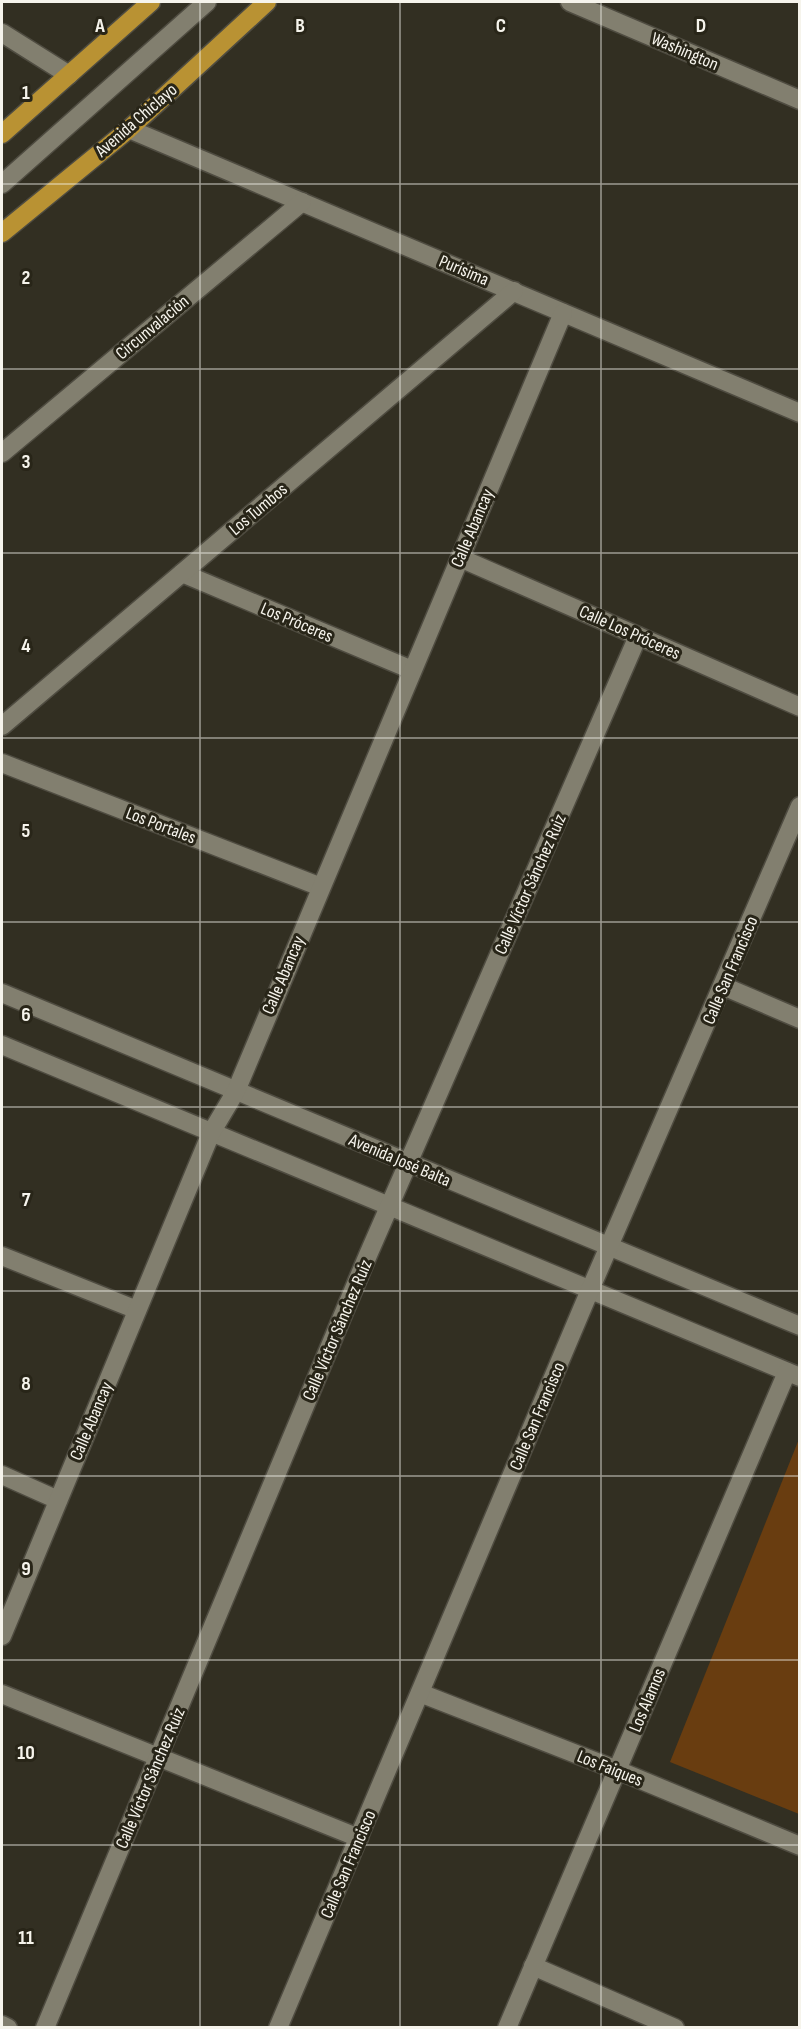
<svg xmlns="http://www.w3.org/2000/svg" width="801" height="2029" font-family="'Sofia Sans Condensed',sans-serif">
	<rect width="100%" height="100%" fill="#322f22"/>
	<polygon fill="#693d10" points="799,1439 799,1814 670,1762"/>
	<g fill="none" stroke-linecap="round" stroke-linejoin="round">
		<g stroke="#4f4c41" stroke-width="21">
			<g id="minor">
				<polyline points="570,2 800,100"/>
				<polyline points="2,33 69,75"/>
				<polyline points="129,129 800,413"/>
				<polyline points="2,184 207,2"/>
				<polyline points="2,453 302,202"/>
				<polyline points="460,558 800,707"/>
				<polyline points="182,573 412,670"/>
				<polyline points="2,726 514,291"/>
				<polyline points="2,763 321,887"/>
				<polyline points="723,986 800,1019"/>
				<polyline points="2,993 800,1326"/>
				<polyline points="2,1045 800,1377"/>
				<polyline points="2,1256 137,1310"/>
				<polyline points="2,1475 58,1500"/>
				<polyline points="2,1636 211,1133 236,1091 563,313"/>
				<polyline points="420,1693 617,1770 800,1846"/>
				<polyline points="2,1694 359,1838"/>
				<polyline points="533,1966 675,2028"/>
				<polyline points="2,2025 8,2028"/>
				<polyline points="45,2028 368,1255 638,636"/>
				<polyline points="278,2028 590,1290 800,806"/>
				<polyline points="507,2028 787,1372"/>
			</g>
		</g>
		<g stroke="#4f4c41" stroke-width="21">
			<g id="major">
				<polyline points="2,134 151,2"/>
				<polyline points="2,233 129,129 267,2"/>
			</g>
		</g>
		<use href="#minor" stroke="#827f6f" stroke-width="18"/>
		<use href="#major" stroke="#b99233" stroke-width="18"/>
	</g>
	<path fill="none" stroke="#f6f4ec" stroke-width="1.5" stroke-opacity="0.55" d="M200 2V2028M400 2V2028M601 2V2028M2 184H800M2 369H800M2 553H800M2 738H800M2 922H800M2 1107H800M2 1291H800M2 1476H800M2 1660H800M2 1845H800"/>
	<g text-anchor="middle" stroke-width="6" stroke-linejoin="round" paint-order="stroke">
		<g font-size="18" fill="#f6f4ec" stroke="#282518">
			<text transform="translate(685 51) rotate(23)" y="6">Washington</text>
			<text transform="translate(136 120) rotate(-41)" y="6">Avenida Chiclayo</text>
			<text transform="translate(464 270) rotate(23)" y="6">Purísima</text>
			<text transform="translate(152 327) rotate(-40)" y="6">Circunvalación</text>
			<text transform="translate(258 509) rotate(-40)" y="6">Los Tumbos</text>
			<text transform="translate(472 528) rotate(-67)" y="6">Calle Abancay</text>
			<text transform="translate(297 622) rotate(23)" y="6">Los Próceres</text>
			<text transform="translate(630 632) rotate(24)" y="6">Calle Los Próceres</text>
			<text transform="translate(161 825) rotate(21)" y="6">Los Portales</text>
			<text transform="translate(530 884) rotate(-66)" y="6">Calle Víctor Sánchez Ruiz</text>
			<text transform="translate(730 970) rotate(-67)" y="6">Calle San Francisco</text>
			<text transform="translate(283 975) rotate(-67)" y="6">Calle Abancay</text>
			<text transform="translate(400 1160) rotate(23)" y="6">Avenida José Balta</text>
			<text transform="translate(337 1330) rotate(-67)" y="6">Calle Víctor Sánchez Ruiz</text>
			<text transform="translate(537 1416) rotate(-67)" y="6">Calle San Francisco</text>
			<text transform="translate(91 1421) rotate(-67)" y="6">Calle Abancay</text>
			<text transform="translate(647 1700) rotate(-67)" y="6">Los Alamos</text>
			<text transform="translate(610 1768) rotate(22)" y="6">Los Faiques</text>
			<text transform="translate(150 1778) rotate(-67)" y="6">Calle Víctor Sánchez Ruiz</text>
			<text transform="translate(348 1864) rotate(-67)" y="6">Calle San Francisco</text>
		</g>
	</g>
	<g font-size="20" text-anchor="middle" font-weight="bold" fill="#f6f4ec" stroke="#282518" stroke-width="6" stroke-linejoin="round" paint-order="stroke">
		<text x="100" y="32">A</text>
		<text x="300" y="32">B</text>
		<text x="501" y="32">C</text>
		<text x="701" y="32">D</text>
		<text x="26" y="99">1</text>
		<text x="26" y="284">2</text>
		<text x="26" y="468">3</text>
		<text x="26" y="652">4</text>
		<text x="26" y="837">5</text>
		<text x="26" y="1021">6</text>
		<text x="26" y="1206">7</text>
		<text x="26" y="1390">8</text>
		<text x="26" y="1575">9</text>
		<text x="26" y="1759">10</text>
		<text x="26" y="1944">11</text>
	</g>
	<rect width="801" height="2029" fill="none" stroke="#f6f4ec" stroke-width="6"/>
</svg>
